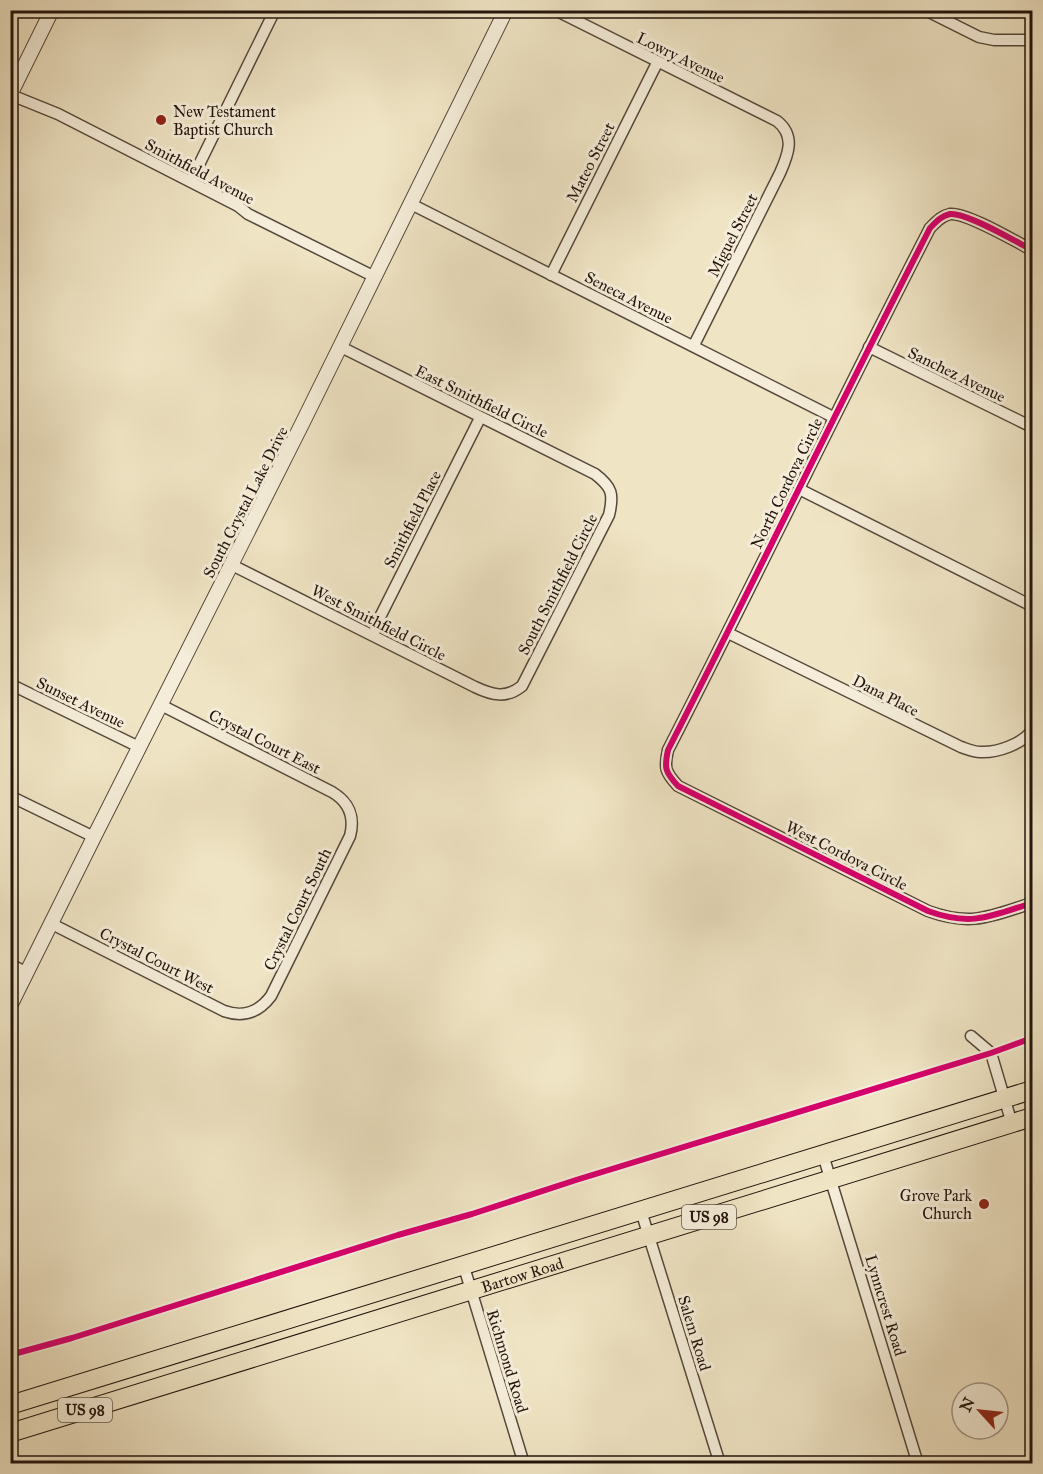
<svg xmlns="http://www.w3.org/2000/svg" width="1043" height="1474" font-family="'IM FELL Great Primer',serif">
	<rect width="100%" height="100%" fill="#efe4c4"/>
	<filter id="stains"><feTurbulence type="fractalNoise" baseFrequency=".00333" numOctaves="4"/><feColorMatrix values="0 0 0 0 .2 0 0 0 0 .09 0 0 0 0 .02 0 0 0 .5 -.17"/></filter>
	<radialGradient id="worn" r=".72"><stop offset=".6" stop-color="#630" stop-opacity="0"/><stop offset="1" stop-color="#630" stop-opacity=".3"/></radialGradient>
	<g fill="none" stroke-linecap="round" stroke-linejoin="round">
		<g stroke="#56483b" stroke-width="13">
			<g id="minor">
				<path d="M555 10 777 121C796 136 788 155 780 173L694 345"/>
				<polyline points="925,10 979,37 994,40 1027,40 1032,38"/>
				<polyline points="11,95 58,114 238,206 248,214 375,277"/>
				<polyline points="191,181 275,10"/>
				<polyline points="411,204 833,417"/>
				<path d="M1032 250C1015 241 966 212 950 214 941 216 936 222 930 228 841 401 757 576 668 750 664 768 665 772 678 786L928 911C972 927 991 916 1032 903"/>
				<polyline points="551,275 657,63"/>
				<polyline points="869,347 1032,427"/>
				<polyline points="799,489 1032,606"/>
				<path d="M232 565 475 687C492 695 506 699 522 686L609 515C614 494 612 487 595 474L341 347"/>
				<path d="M728 633 961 747C967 749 974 752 980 752 998 753 1021 744 1032 731"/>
				<polyline points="373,635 380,617 480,418"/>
				<polyline points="10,684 139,747"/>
				<polyline points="10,796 94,837"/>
				<path d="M52 924 224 1011C244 1018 259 1012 271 996L350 836C355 817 349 802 332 792L161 705"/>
				<polyline points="10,964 27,973"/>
				<polyline points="971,1036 991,1053 1012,1124"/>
				<polyline points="823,1155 918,1464"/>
				<polyline points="641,1211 720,1464"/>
				<polyline points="464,1267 524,1464"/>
			</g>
		</g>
		<g stroke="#56483b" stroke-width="16">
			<g id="tertiary">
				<polyline points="10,95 52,10"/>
				<polyline points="10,1006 94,837 302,424 506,10"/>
			</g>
		</g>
		<g stroke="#23140d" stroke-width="20">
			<g id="primary">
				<polyline points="10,1405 1032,1090"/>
				<path id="s1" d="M10 1433 1032 1117"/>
			</g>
		</g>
		<use href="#minor" stroke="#f5edd9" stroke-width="10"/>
		<use href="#tertiary" stroke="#f5edd9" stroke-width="14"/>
		<use href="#primary" stroke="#efe4c4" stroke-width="18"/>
		<polyline stroke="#23140d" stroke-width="4" stroke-dasharray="10 10" stroke-linecap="butt" points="10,1355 72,1338 398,1235 472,1214 576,1180 991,1053 1032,1038"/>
		<g stroke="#f5edd9" stroke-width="10">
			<g id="cycleway">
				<path d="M1032 250C1015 241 966 212 950 214 941 216 936 222 930 228 841 401 757 576 668 750 664 768 665 772 678 786L928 911C972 927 991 916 1032 903"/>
				<polyline points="10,1355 72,1338 398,1235 472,1214 576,1180 991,1053 1032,1038"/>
			</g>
		</g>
		<use href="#cycleway" stroke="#d6006c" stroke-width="6"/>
	</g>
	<g fill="#8f2418" stroke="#f5edd9" stroke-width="2">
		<circle cx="161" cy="120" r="6"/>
		<circle cx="984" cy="1204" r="6"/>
	</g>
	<g text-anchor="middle" stroke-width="6" stroke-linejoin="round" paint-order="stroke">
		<g fill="#f5edd9" stroke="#62554a" stroke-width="1.5">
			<rect x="682" y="1205" width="54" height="24" rx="4.5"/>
			<rect x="58" y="1398" width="54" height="24" rx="4.5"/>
		</g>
		<g font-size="15" font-weight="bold" fill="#23140d">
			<text x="709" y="1222">US 98</text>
			<text x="85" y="1415">US 98</text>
		</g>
		<g font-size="16" fill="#23140d" stroke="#f5edd9">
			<text transform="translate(681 57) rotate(26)" y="6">Lowry Avenue</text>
			<text transform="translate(590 162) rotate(-63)" y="6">Mateo Street</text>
			<text transform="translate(200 171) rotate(28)" y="6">Smithfield Avenue</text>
			<text transform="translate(732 235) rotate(-63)" y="6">Miguel Street</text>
			<text transform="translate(629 297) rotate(27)" y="6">Seneca Avenue</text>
			<text transform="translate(957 374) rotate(26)" y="6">Sanchez Avenue</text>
			<text transform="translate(482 401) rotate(26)" y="6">East Smithfield Circle</text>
			<text transform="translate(786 483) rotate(-64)" y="6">North Cordova Circle</text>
			<text transform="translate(245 502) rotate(-63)" y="6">South Crystal Lake Drive</text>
			<text transform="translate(412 519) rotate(-63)" y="6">Smithfield Place</text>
			<text transform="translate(557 584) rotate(-63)" y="6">South Smithfield Circle</text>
			<text transform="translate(379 622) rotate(27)" y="6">West Smithfield Circle</text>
			<text transform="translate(886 695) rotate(27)" y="6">Dana Place</text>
			<text transform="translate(81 702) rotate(26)" y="6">Sunset Avenue</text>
			<text transform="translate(265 741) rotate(27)" y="6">Crystal Court East</text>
			<text transform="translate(847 855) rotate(27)" y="6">West Cordova Circle</text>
			<text transform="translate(297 909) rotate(-64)" y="6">Crystal Court South</text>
			<text transform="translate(157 960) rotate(27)" y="6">Crystal Court West</text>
			<text dy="6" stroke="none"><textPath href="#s1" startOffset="536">Bartow Road</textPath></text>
			<text transform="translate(886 1305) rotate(73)" y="6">Lynncrest Road</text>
			<text transform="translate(695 1333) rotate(73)" y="6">Salem Road</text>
			<text transform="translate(508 1361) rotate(73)" y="6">Richmond Road</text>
		</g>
		<g font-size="16" fill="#23140d" stroke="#f5edd9" text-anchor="start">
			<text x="173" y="117">New Testament<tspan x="173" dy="18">Baptist Church</tspan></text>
			<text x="972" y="1201" text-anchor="end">Grove Park<tspan x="972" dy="18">Church</tspan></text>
		</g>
	</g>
	<rect width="1043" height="1474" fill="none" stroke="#efe4c4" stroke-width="36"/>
	<rect x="12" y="12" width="1019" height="1450" fill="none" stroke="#23140d" stroke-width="3"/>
	<rect x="18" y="18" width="1007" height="1438" fill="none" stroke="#23140d" stroke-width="1.5"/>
	<g transform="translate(980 1411) rotate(297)"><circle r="28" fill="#f5edd9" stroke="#a19687" stroke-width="1.5"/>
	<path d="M0-4.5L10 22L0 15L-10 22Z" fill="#8f2418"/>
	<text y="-9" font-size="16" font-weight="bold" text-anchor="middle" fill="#23140d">N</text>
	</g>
	<rect width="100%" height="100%" filter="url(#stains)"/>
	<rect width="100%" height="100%" fill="url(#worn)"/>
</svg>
